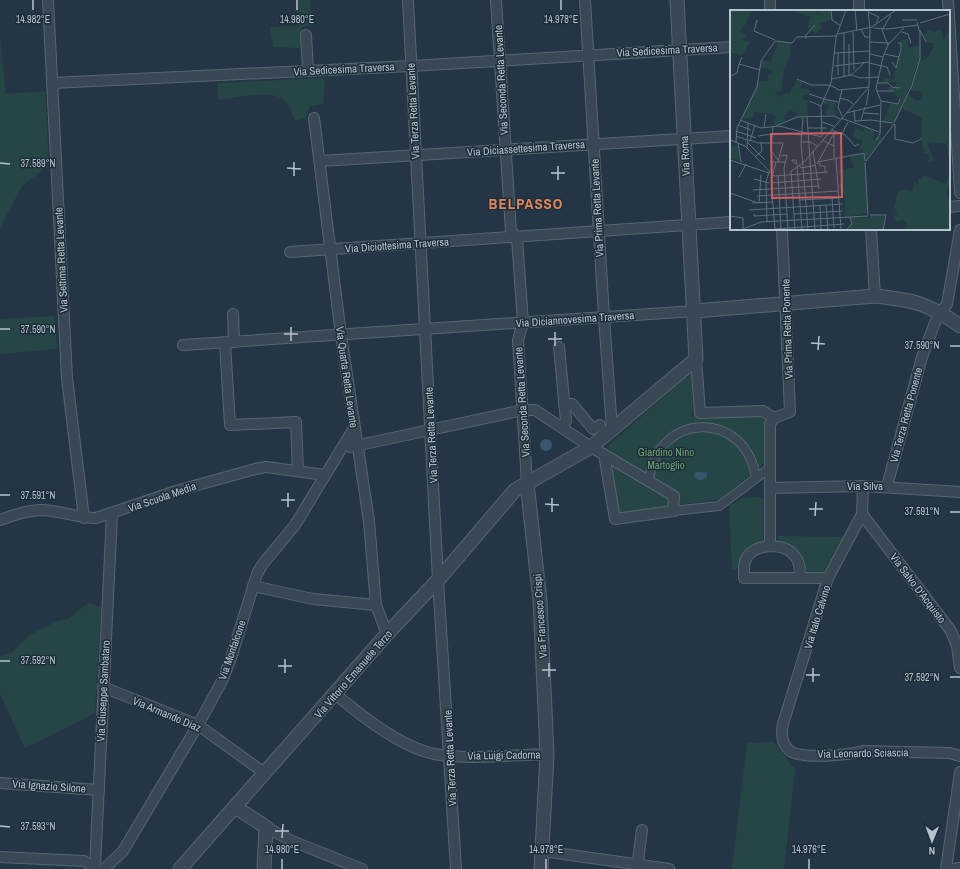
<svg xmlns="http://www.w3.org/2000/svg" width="960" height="869" font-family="'Archivo Narrow',sans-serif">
	<rect width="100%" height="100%" fill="#243645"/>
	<g fill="#264645">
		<polygon points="296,0 310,0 312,26 302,27 300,48 273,47 270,27 299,26"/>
		<polygon points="0,39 6,94 45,91 49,165 22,186 0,228"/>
		<path d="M325 78 323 104 310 106 306 118 295 121C292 113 290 104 283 99 269 90 234 98 218 100L217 83Z"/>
		<polygon points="55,316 57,349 0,354 0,319"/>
		<polygon points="691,376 693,411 690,417 758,415 765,420 766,462 720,499 620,513 608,446 685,378"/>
		<polygon points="763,497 763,542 740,569 732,569 729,506 742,498"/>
		<path d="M777 536 843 537 822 574 806 571C799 558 779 550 777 536Z"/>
		<polygon points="88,603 101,607 95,713 25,748 0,694 0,657 12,653 28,636 57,621 68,619"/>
		<polygon points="774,742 795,770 784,869 732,869 747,743"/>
	</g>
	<g fill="#36556e">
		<circle cx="546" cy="445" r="6"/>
		<path d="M698 472 707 473V477C702 481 699 481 694 477L695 473Z"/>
	</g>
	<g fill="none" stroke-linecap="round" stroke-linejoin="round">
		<g stroke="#576571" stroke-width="10">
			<g id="pedestrian">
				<path d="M649 480C657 411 746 409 756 478"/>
				<polyline points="673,511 719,506 771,467"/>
			</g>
		</g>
		<g stroke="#576571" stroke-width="12">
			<g id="minor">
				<polyline points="48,0 67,378 84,518"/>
				<polyline points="408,0 438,580 456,869"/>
				<polyline points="496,0 511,231 517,238 523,323 518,340 527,483"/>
				<polyline points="585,0 604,317 612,429"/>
				<polyline points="770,0 770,11"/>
				<polyline points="859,0 859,11"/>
				<polyline points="948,0 960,193"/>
				<polyline points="306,35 308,71"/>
				<polyline points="52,83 411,66 731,47"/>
				<polyline points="314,118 341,335 369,521 376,605 387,634"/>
				<polyline points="320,161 731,136"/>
				<polyline points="949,207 960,206"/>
				<polyline points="871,229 875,296"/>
				<polyline points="290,252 731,222"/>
				<polyline points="233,314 234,342"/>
				<polyline points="225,343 230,425 296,422 298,471"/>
				<polyline points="183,345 695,311"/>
				<polyline points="559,347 566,421 561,427"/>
				<polyline points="696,359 700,413 763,411 774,418"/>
				<polyline points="564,404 572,404 593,429 600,425"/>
				<polyline points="350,447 523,410 535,410 591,447 674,496 673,511 615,519 604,454"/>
				<path d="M863 486 862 514 828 578 783 724C781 734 781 743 789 750 800 760 849 755 863 751L950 753 960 756"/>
				<polyline points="887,486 922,357 936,320 947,304 960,230"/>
				<polyline points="770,488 863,486 960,492"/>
				<polyline points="862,514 951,631 957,646 960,668"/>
				<path d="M0 520C14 515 28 510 43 510 61 511 78 518 96 518L176 491 255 469 266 467 325 475"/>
				<polyline points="770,546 770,424 774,418 790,412 782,229"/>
				<path d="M800 578C800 570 800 560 793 554 782 542 753 544 746 559 743 565 744 572 744 578H828"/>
				<polyline points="253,586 313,599 376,605"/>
				<polyline points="103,687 198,725 266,774"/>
				<path d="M335 694C362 716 399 746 434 754 466 760 513 755 547 754"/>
				<polyline points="0,783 99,790"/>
				<polyline points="266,827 292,841 362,869"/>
				<polyline points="542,851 669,869"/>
				<polyline points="0,857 84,861 97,869"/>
				<polyline points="95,867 112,514"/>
				<polyline points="104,869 123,851 198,725 222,681 231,658 257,574 262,565 295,525 354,428"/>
				<polyline points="637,869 642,830"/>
				<polyline points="946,869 960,772"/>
				<polyline points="953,869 960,868"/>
			</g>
		</g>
		<g stroke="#576571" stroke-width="15">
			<g id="tertiary">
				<path d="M695 311 875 296C913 300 928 303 960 326"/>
				<polyline points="527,483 540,601 547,754 541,869"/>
				<polyline points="235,807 266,827 264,869"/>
				<polyline points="180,869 387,634 438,580 515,490 591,447 696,359 677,0"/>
			</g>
		</g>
		<use href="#pedestrian" stroke="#394854" stroke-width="8"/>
		<use href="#minor" stroke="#394854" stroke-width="10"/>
		<use href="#tertiary" stroke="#394854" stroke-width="13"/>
	</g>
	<path fill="none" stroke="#b6c2ce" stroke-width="1.5" d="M33 10V0M297 10V0M561 10V0M0 163 10 164M287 168 301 169M551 173H565M294 176V162M558 180V166M0 329H10M284 334H298M548 339H562M291 341V327M811 343 825 344M555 346V332M950 346H960M818 350 819 336M0 495H10M281 500H295M545 504 559 505M288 507V493M809 509H823M552 512V498M950 512H960M815 516 816 502M0 661H10M278 666H292M542 670H556M285 673V659M806 675H820M549 677V663M950 677H960M813 682V668M0 826 10 827M275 831H289M282 838 283 824M282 869V859M546 869V859M809 869V859"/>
	<g text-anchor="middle" stroke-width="3" stroke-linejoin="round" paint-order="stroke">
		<g font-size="11" fill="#b6c2ce" stroke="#1d2d39">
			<text transform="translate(667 50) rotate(-3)" y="4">Via Sedicesima Traversa</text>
			<text transform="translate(344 69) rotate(-3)" y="4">Via Sedicesima Traversa</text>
			<text transform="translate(501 80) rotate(-93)" y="4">Via Seconda Retta Levante</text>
			<text transform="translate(413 111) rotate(-93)" y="4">Via Terza Retta Levante</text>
			<text transform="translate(526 148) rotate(-4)" y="4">Via Diciassettesima Traversa</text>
			<text transform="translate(685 156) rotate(-93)" y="4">Via Roma</text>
			<text transform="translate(597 208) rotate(-93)" y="4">Via Prima Retta Levante</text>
			<text transform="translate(397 245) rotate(-4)" y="4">Via Diciottesima Traversa</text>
			<text transform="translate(61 260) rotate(-93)" y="4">Via Settima Retta Levante</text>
			<text transform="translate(575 319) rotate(-4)" y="4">Via Diciannovesima Traversa</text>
			<text transform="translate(787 329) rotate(-92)" y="4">Via Prima Retta Ponente</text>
			<text transform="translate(347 377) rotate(82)" y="4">Via Quarta Retta Levante</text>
			<text transform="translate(522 402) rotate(-94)" y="4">Via Seconda Retta Levante</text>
			<text transform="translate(906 415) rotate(-75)" y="4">Via Terza Retta Ponente</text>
			<text transform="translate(431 435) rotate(-93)" y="4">Via Terza Retta Levante</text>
			<text x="865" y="490">Via Silva</text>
			<text transform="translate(162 497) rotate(-19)" y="4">Via Scuola Media</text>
			<text transform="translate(918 588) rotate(53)" y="4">Via Salvo D'Acquisto</text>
			<text transform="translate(540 616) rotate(-94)" y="4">Via Francesco Crispi</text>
			<text transform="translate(817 617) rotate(-73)" y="4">Via Italo Calvino</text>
			<text transform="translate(232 650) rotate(-71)" y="4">Via Monfalcone</text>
			<text transform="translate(353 674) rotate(-49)" y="4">Via Vittorio Emanuele Terzo</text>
			<text transform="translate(103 691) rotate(-87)" y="4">Via Giuseppe Sambataro</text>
			<text transform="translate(167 714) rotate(23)" y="4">Via Armando Diaz</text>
			<text transform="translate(863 753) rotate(-1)" y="4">Via Leonardo Sciascia</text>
			<text transform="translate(504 755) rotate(-1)" y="4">Via Luigi Cadorna</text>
			<text transform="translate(450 758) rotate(-93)" y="4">Via Terza Retta Levante</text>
			<text transform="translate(49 786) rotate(4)" y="4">Via Ignazio Silone</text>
		</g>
		<g font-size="11" fill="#6ba170" stroke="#1d2d39">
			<text x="666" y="456">Giardino Nino<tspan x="666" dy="13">Martoglio</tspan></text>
		</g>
		<g font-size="15" font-weight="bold" letter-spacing="1" fill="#e0855e" stroke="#1d2d39">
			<text x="526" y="209">BELPASSO</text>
		</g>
	</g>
	<g transform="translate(730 10)">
		<rect width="220" height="220" fill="#243645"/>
		<path d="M0 0H21L16 14 9 21 17 25 13 30 20 32 12 45 0 43ZM83 0 87 3 88 0H100L101 10 89 13 92 17 86 24 80 20 86 14 79 19 78 16 81 7 63 1ZM199 19 204 22 211 19 213 31 220 19V152L216 134 197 132 204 150 199 152V143H194L191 129 192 108 172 98 178 84 187 91 191 89 193 82 180 80 191 50 196 49 203 38V33H196L193 25ZM179 28 178 38 189 35 191 43 181 74 164 112H153L160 94H169L171 89 165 85V81L158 80 160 78 158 77H165L166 72H153L154 68 165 69 164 64 172 39 169 32ZM48 32 60 33 61 43 54 59 51 80 45 83 48 87 56 83 60 84 67 69 73 73 70 78 80 80 79 84H74L72 88 80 92 77 93 78 106 71 107 61 100 55 104V111L43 116 46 106 42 104 24 102 23 108H12L28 71H37L39 64H42V59L30 58 32 50 41 51ZM95 90 105 92 104 100 108 101 105 106 95 105 100 95 92 94ZM125 117 133 122 135 118 145 121 143 131 150 126 153 128 136 150 134 142 129 137 133 131 123 127ZM8 136 10 150 0 149V137ZM134 143 138 203 115 207V187L112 180H109V175L113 168 108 161 124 157 120 146ZM220 162V176L216 181 217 187 220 188V220H173L178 215 172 209 168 212 163 207 168 204 164 197 168 182 174 179 183 181 184 172 188 174V170L194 165 216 174ZM141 206H154L153 220H117L122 214 121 207 140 208Z" fill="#264645"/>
		<path fill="none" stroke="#5e6e7c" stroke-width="1" d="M101 0 102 10 111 16M125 0 127 21M138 2 149 7 146 13M27 10 24 21 45 30M172 10H187M190 13 220 4M144 18 158 19 188 15M131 19 135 27H140M190 20 196 32M123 22 124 60M172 22 178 24 181 33M108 24 142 17 166 0M76 29 75 26 85 15M140 32 159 33M158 35 152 20 161 5M105 43 140 41M140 44 153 47M154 44 169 47M12 47 9 54 30 60M162 52 166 58 171 39V33H168M139 53 157 57 160 65M104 56 139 52M108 65V43M121 65 134 53M1 66 7 63 9 54M119 66V34M114 67V23M67 69 81 75H100L109 80 139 77M102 69 121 65 131 68 148 67M147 73H158L162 77 170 78M112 80 108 97 112 106M146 81H164M79 84 94 89M109 88 118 90 123 94M94 89 108 92M79 91 91 96M151 91 168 94 170 89M136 96 139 79M124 100 125 112M116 103 150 95M134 103 149 104M77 107 85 220M73 108 71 132 78 220M111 108 149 122M10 110 31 118 49 116 92 127M131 110 135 97M125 111 141 110 163 113M92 112 104 116M164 113 182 75 190 49V23L187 12M165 114V129L183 133 191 129M8 115 21 120M43 116 41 141 48 150M46 116 67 107 104 106 110 109M34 117 36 104M78 118H96M101 120 115 125 125 136 129 134M6 121 26 128M58 123 71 125M112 124 118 112M6 126 20 131 25 115M28 126 42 124M92 126 91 96 101 73 106 27 116 0M0 130 15 136 44 166 98 162M20 130 28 133H53L48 152M92 130 104 136M146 130 150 124 151 91 146 79 153 47 158 35 174 18M6 132 7 118 27 77 31 51 45 31 62 33 67 27 106 26M17 132 35 150M71 132H80L87 136M8 133 11 152M17 138 18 113M83 141 89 179M51 146 57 145 54 158 58 220M25 147 32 141 31 133M104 149V123M106 149 111 220M0 150 39 163M136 151 164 114M41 152H55M88 152 134 143 135 151M135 152 138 205M90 153V156H95V162M67 154 66 150H62V151L72 158 86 155M87 154 104 123M67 156 72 220M48 166 51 219M9 167 16 154M24 169 39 173M41 173 91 169M23 180 89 176M0 183 28 193M27 186 108 181M102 188 104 218M69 190 109 188M22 193 43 192M29 193 31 165M90 195 91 220M96 195 98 220M19 200 113 194M24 204V206L57 204M64 204 113 201M140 205H156L153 220M0 206 13 208V219L31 212 138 206M37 212 36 172 39 162M45 219 114 214M45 219 41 171 46 152M65 220 61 161 74 152 139 77 140 19 138 0M116 220 122 214 120 207"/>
		<path fill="#cb5e62" fill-opacity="0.15" stroke="#cb5e62" stroke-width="2" d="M111 123 112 187 42 188 41 124Z"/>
		<rect width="220" height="220" fill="none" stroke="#b6c2ce" stroke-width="2"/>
	</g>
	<g font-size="10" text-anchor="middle" fill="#b6c2ce" stroke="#1d2d39" stroke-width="3" stroke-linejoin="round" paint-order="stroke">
		<text x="33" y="23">14.982°E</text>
		<text x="297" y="23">14.980°E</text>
		<text x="561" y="23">14.978°E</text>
		<text x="38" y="167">37.589°N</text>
		<text x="38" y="333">37.590°N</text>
		<text x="922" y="349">37.590°N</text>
		<text x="38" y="499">37.591°N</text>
		<text x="922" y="515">37.591°N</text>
		<text x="38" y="664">37.592°N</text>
		<text x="922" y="681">37.592°N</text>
		<text x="38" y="830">37.593°N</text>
		<text x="282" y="853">14.980°E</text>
		<text x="546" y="853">14.978°E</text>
		<text x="809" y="853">14.976°E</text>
	</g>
	<g transform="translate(932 841) rotate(181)" stroke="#1d2d39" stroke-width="3" paint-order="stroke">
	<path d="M0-3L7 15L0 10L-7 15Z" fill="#b6c2ce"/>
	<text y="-6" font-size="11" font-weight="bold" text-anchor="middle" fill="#b6c2ce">N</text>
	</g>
</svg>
